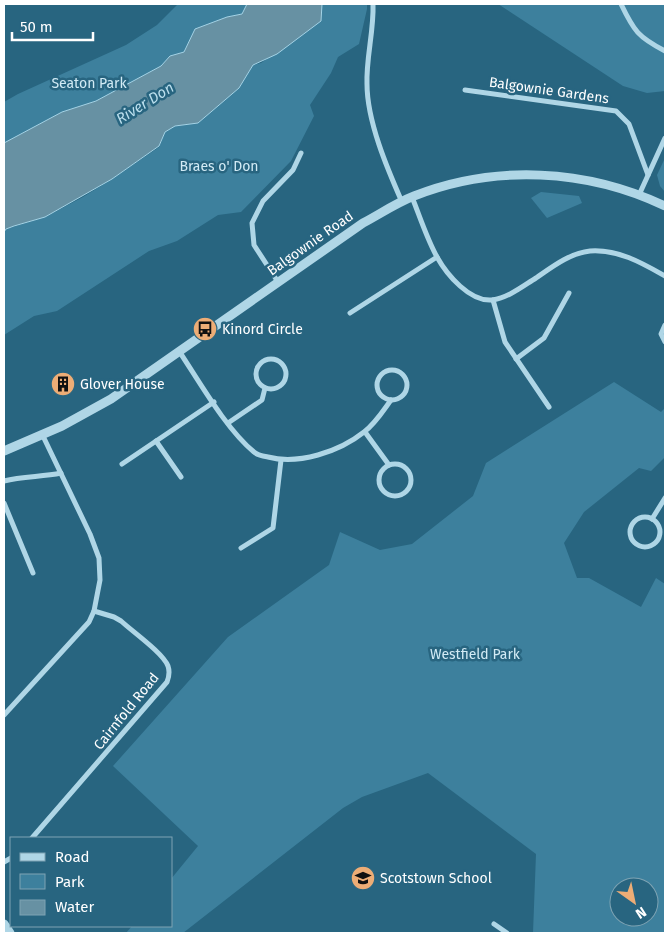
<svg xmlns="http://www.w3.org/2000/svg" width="669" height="937" font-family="'Fira Sans',sans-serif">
	<rect width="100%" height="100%" fill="#286580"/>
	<g fill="#3d809d" fill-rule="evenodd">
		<polygon points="178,4 247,4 242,14 227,17 195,29 184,52 170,56 161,66 96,101 62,112 4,143 4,102 18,94 126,45 157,25"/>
		<polygon points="322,4 367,4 367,9 359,44 338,57 331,73 310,105 314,116 291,161 241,212 218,215 177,241 149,251 57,311 34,316 4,335 4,232 6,229 45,217 83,197 112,179 159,147 165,132 175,126 198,123 239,88 253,65 261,63 321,21"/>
		<polygon points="498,4 665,4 665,91 647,93 623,86"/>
		<polygon points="665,158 665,192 660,186 657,175"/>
		<polygon points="541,192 579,196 582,203 547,218 531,198"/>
		<path d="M614 382 661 412 665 408V457L651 471 639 468 584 512 564 543 577 578H589L641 607 656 578 665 584V933H533L536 854 428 773 362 797 343 808 183 933H126L132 926H171V879L198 846 113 766 228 637 329 565 340 532 380 550 412 544 473 496 486 463ZM619 887H649V917H619Z"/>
	</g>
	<polygon fill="#6791a3" stroke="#a4d3e6" points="247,4 322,4 321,21 277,54 253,65 239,88 198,123 175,126 165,132 159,146 112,179 45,217 14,226 6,229 4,232 4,143 62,112 96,101 161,66 170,56 184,52 195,29 227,17 242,14"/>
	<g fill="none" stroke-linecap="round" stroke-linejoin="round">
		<g stroke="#afd6e6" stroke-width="5">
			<path d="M373 4C374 31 366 58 367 84 367 121 387 168 402 202"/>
			<path d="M621 4C634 31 638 37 665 51"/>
			<polyline points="465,90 616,111 629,124 648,175"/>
			<polyline points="639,195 665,138"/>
			<path d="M412 197C420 217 427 239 437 257 447 275 470 302 492 300 508 298 523 286 536 278 552 267 570 253 590 251 618 249 642 263 665 276"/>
			<polyline points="278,282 254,245 252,223 263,201 293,170 301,153"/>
			<polyline points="493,300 505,342 549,407"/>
			<polyline points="350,313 437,257"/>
			<polyline points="665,325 661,334 665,342"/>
			<path d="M179 351C199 381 226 429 254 452 257 455 263 456 268 457 298 465 339 452 364 432 375 424 383 411 391 400"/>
			<polyline points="516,359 544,338 569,293"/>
			<circle cx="271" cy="374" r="15"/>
			<circle cx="392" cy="385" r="15"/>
			<polyline points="228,423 262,400 265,388"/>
			<polyline points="365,432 389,465"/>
			<polyline points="156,441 181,477"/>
			<circle cx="395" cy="480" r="16"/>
			<polyline points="122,464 214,402"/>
			<path d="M4 481C23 476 42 477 61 473"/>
			<polyline points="4,503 33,573"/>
			<circle cx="645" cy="532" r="15"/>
			<polyline points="652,519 665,498"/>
			<polyline points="241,548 273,528 281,460"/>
			<polyline points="4,715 89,622 94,611 100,580 99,558 90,534 42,434"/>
			<path d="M32 838 167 682C169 677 170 672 168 666 163 653 133 632 121 621L114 617 94 611"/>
			<polyline points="4,862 11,858"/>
			<polyline points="494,924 507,933"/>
		</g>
		<g stroke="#afd6e6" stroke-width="9">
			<path d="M4 451 62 426 111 399 363 223C380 214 396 203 414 196 495 164 587 169 665 206"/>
			<polyline points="4,924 10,933"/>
		</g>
	</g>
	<defs>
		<g id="bus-disc" transform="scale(1.25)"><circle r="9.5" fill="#edad76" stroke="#286580"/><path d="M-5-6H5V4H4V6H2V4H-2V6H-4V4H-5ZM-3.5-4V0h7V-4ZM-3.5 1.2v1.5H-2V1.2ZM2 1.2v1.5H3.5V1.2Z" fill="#111"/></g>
		<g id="building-disc" transform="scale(1.25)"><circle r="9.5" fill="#edad76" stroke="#286580"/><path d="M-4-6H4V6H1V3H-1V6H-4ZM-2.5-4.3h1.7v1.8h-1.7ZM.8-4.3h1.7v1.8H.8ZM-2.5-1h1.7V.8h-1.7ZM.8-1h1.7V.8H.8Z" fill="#111"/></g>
		<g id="school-disc" transform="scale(1.25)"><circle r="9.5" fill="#edad76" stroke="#286580"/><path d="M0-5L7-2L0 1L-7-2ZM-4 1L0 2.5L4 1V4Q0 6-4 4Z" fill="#111"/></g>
	</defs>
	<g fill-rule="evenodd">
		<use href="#bus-disc" x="205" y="329"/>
		<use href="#building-disc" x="63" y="384"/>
		<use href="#school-disc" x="363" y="878"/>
	</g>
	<g text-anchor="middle" stroke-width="5" stroke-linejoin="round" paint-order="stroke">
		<g font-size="14" fill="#d2ebf5" stroke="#286580">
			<text x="89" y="88">Seaton Park</text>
			<text x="219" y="171">Braes o' Don</text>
			<text x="475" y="659">Westfield Park</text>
		</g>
		<g font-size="14" fill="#fff" stroke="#286580">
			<text transform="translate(549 90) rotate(8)" y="5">Balgownie Gardens</text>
			<text transform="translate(310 243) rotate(-35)" y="5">Balgownie Road</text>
			<text transform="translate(126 711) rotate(-51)" y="5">Cairnfold Road</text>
		</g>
		<g font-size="14" fill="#fff" stroke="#286580" text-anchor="start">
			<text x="222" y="334">Kinord Circle</text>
			<text x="80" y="389">Glover House</text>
			<text x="380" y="883">Scotstown School</text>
		</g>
		<g font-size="15" font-style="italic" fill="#bbdfed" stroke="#286580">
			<text transform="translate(145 103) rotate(-32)" y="5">River Don</text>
		</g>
	</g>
	<rect width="669" height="937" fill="none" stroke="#ffffff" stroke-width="10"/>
	<rect x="10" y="837" width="162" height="90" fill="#286580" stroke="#7ea3b3"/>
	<rect x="20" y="853" width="25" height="8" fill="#afd6e6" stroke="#7ea3b3"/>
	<text x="55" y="862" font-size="15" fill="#ffffff">Road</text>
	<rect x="20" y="874" width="25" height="15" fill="#3d809d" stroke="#7ea3b3"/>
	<text x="55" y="887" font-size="15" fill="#ffffff">Park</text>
	<rect x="20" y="900" width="25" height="15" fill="#6791a3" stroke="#7ea3b3"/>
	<text x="55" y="912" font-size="15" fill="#ffffff">Water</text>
	<g transform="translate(634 902) rotate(147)"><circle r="24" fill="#286580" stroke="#7ea3b3"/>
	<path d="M0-4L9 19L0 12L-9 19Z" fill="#edad76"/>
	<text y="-8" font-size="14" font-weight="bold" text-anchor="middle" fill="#ffffff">N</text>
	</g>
	<path d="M12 32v8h81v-8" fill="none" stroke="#ffffff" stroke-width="2.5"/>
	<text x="20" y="32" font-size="15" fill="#ffffff" stroke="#286580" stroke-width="4" paint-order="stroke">50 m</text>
</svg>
